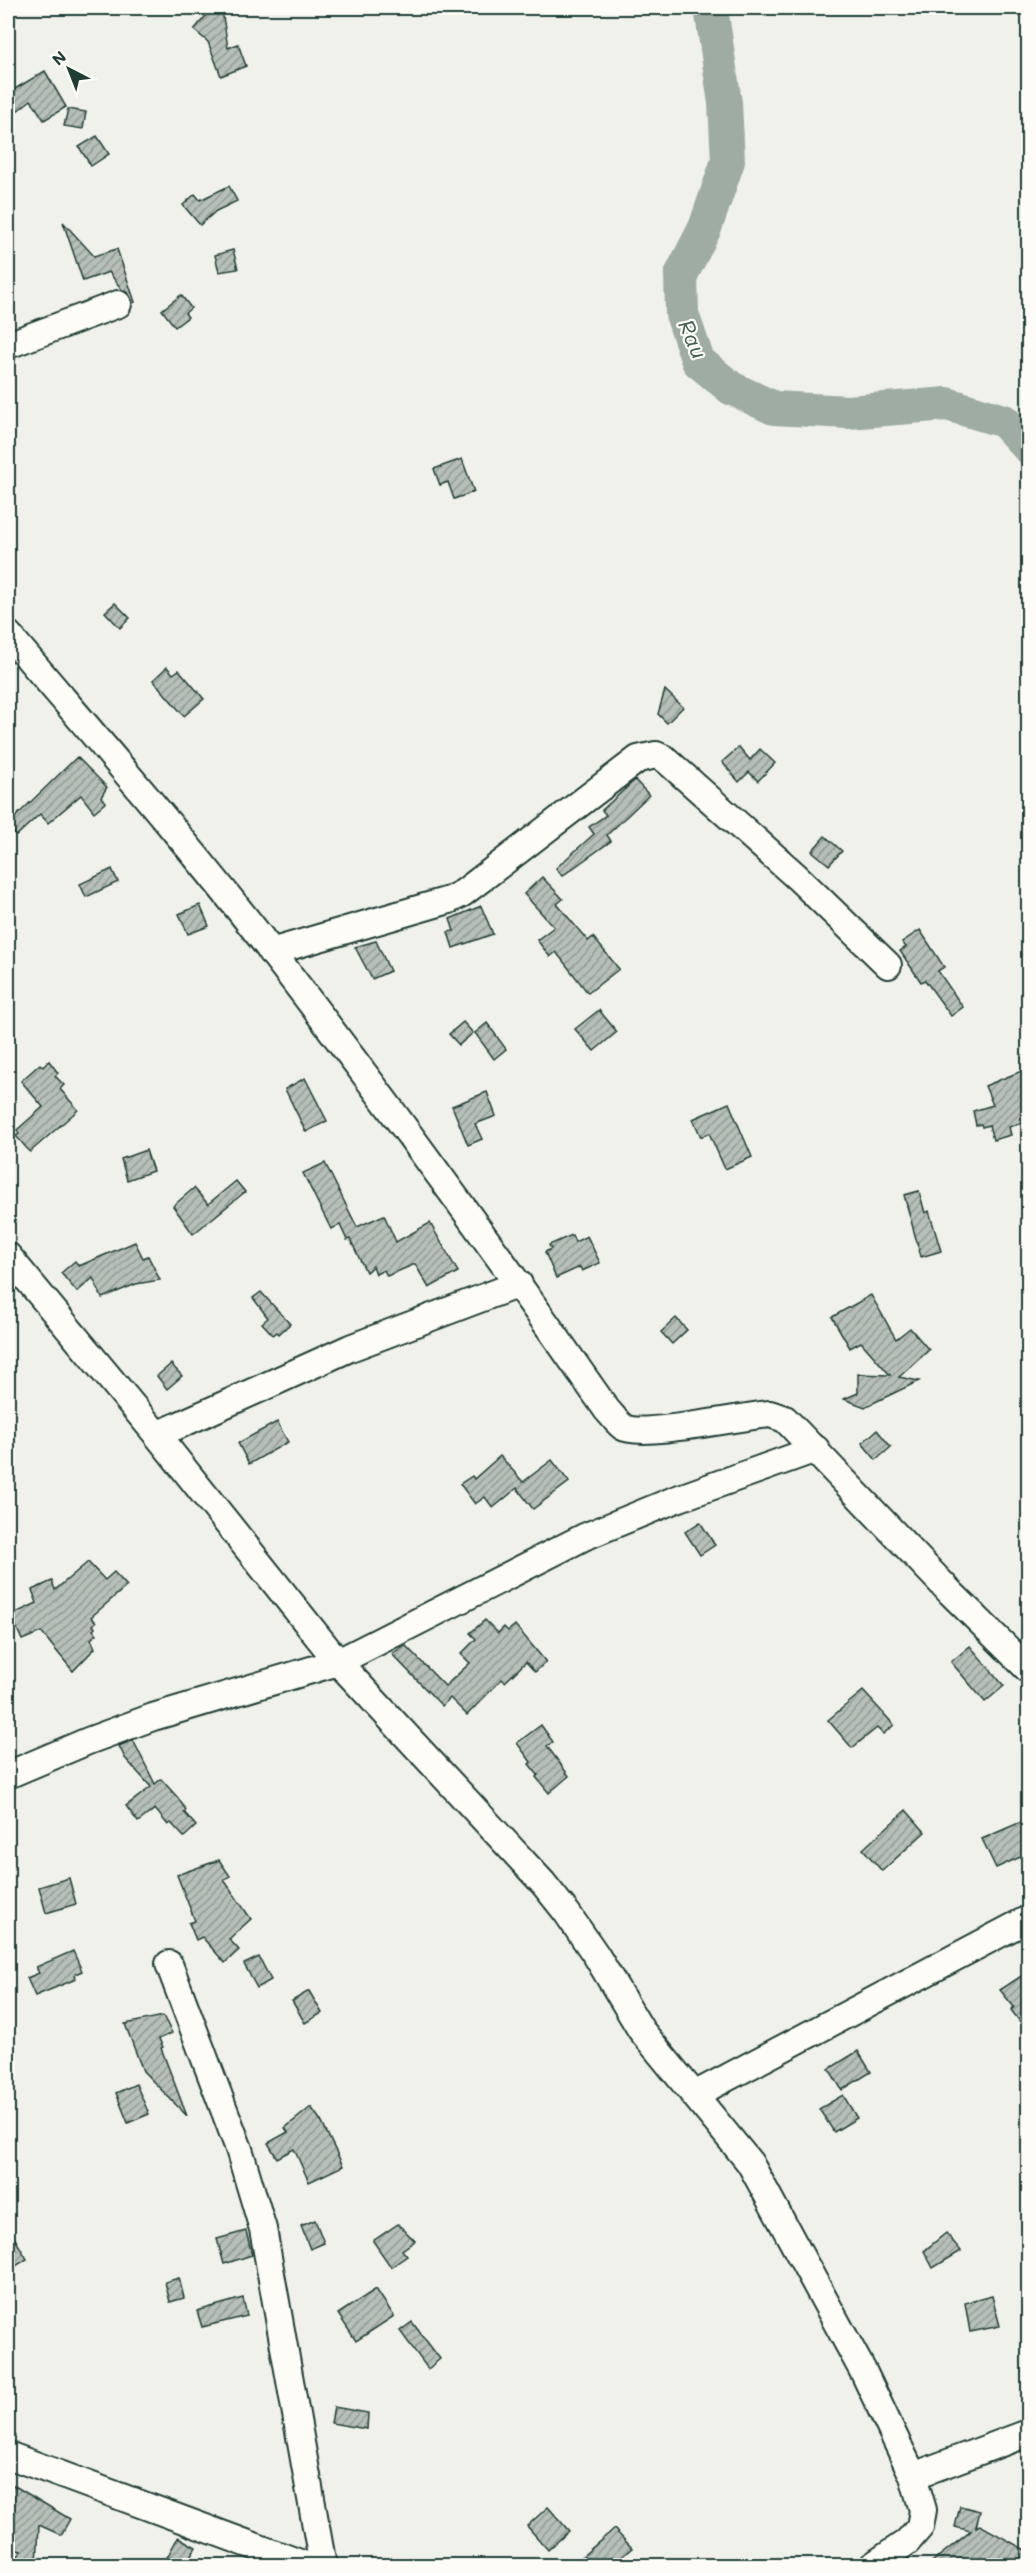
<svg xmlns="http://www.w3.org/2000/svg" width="1036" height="2573" font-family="Mali,sans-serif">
	<defs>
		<pattern id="building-hatch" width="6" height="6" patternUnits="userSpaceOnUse" patternTransform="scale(1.5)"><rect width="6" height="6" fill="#b6bfb8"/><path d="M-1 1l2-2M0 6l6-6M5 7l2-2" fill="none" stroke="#939c96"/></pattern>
	</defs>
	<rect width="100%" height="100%" fill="#f0f1eb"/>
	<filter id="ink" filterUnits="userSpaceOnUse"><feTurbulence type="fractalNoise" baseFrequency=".0167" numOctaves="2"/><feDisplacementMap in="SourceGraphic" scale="12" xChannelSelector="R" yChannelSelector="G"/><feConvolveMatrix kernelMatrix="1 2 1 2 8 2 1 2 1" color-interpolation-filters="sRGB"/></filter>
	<g filter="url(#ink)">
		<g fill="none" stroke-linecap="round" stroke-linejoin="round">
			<polyline stroke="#9faca4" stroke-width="34" points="711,8 725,103 728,161 705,228 681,275 682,314 698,361 731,388 774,408 848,412 947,404 1004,421 1028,447"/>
		</g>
		<g fill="url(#building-hatch)" stroke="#1f3d34" stroke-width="1.5">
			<polygon points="222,10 228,48 238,44 246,66 221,76 208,42 194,30 209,12"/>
			<polygon points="45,71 66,107 44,120 31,100 17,111 8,99 8,93"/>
			<polygon points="68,109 86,112 83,129 64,126"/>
			<polygon points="97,136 109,154 91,166 79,147"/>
			<polygon points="229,186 237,201 216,211 200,225 183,205 195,194 200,200"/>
			<polygon points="63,222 94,256 117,249 135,302 133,303 128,293 122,290 109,272 83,281"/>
			<polygon points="233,250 238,269 219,272 215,255"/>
			<polygon points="181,295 191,308 185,313 188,317 175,327 162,310"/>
			<polygon points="462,459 474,492 454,499 448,482 440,485 434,469"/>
			<polygon points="115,603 130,618 120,628 105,612"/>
			<polygon points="167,667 173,674 179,670 204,699 184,716 153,680"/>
			<polygon points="665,690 683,707 667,723 658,714"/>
			<polygon points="739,747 750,760 760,749 775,763 758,781 749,772 739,782 722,762"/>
			<polygon points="77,757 107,787 101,797 106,802 94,812 81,795 48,823 40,814 16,836 8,824"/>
			<polygon points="635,780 649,795 607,835 611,841 562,876 556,868 594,834 589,827 606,815 602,810"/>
			<polygon points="825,836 842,851 829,865 812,851"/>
			<polygon points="112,869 118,882 86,897 80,884"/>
			<polygon points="542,877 563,899 557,904 588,941 593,937 619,969 588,993 556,952 550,957 537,940 554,927 524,894"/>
			<polygon points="200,905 209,926 188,934 179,914"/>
			<polygon points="481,906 493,934 453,948 448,932 454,931 450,919"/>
			<polygon points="920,930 944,967 938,971 963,1007 951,1016 925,980 921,982 900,951 906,947 902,942"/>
			<polygon points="376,941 390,971 372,979 355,947"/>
			<polygon points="599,1010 617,1032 594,1051 575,1029"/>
			<polygon points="463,1022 473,1033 459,1045 449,1034"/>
			<polygon points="487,1023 506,1049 494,1059 475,1033"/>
			<polygon points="49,1061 58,1073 55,1076 64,1085 60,1089 78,1110 30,1152 16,1136 19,1134 17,1130 43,1107 21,1081 40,1064 43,1067"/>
			<polygon points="1029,1068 1029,1121 1009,1127 1011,1135 993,1140 989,1125 982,1127 981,1124 976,1125 973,1111 993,1105 985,1086"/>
			<polygon points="305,1078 327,1121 306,1132 285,1089"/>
			<polygon points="487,1092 496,1116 475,1124 482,1139 468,1145 452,1106"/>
			<polygon points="729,1103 752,1157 725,1169 709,1133 701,1137 693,1119"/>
			<polygon points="146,1150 153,1171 127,1180 121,1159"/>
			<polygon points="325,1163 357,1227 384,1215 396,1242 430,1223 458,1272 429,1288 415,1264 387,1276 384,1270 376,1274 373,1266 366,1272 350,1239 347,1240 340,1225 331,1229 303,1173"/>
			<polygon points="236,1181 245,1192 193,1234 173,1206 194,1188 208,1204"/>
			<polygon points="919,1191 925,1213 929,1211 941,1251 921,1257 904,1195"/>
			<polygon points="572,1235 575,1242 587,1236 600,1263 582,1271 580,1267 556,1278 545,1252 551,1249 549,1245"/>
			<polygon points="135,1242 143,1258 148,1256 160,1280 136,1284 102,1298 93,1278 77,1292 61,1273 75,1261 79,1266"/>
			<polygon points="261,1292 290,1324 279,1334 277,1332 273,1335 262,1323 268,1318 253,1298"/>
			<polygon points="871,1295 896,1339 910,1328 929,1350 899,1377 919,1381 865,1407 844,1399 858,1393 858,1374 890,1375 861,1342 850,1348 832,1317"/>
			<polygon points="676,1318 687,1330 672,1344 661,1332"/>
			<polygon points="171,1364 182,1376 167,1389 157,1376"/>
			<polygon points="277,1422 288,1442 249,1464 238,1443"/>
			<polygon points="877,1430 891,1447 876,1460 862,1443"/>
			<polygon points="500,1456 523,1482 552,1460 569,1482 533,1509 517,1488 493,1508 485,1497 475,1504 460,1484 472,1476 474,1479"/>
			<polygon points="700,1522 715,1545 700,1555 685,1532"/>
			<polygon points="88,1562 105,1580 114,1572 127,1586 91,1617 96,1622 93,1625 95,1628 93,1630 97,1634 91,1639 95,1648 73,1671 41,1632 22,1640 11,1615 37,1603 32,1590 52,1581 55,1590"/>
			<polygon points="485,1620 498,1633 504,1627 508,1631 515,1625 546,1662 535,1672 526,1662 505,1682 502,1679 467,1715 450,1698 442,1706 392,1654 405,1645 445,1686 470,1663 461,1654 476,1639 470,1633"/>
			<polygon points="970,1646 1004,1686 985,1702 951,1662"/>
			<polygon points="863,1691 894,1725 883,1734 877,1728 852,1748 828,1720"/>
			<polygon points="541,1725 553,1742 547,1746 569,1776 549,1793 536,1777 538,1775 529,1764 531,1762 517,1743"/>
			<polygon points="133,1740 155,1784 161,1779 178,1798 186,1810 184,1812 196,1826 184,1837 171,1823 168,1825 155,1809 138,1822 126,1806 151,1787 125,1758 119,1746"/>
			<polygon points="906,1810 925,1832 882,1871 863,1849"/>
			<polygon points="1021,1822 1029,1839 1029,1853 996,1868 982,1839"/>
			<polygon points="219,1860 230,1876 224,1880 251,1919 229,1939 239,1950 225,1963 202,1937 196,1940 189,1923 195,1921 177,1875"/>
			<polygon points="69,1878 76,1904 46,1913 39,1887"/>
			<polygon points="73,1951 82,1971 75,1974 76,1979 35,1996 27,1978 39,1973 36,1967"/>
			<polygon points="259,1957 271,1980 257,1988 244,1964"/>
			<polygon points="1029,1971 1029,2033 1011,2010 1014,2007 1000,1990"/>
			<polygon points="309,1991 322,2013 305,2023 292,2001"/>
			<polygon points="163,2016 172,2033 159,2039 163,2047 161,2048 187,2116 143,2071 125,2024"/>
			<polygon points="858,2051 871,2072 842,2090 829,2069"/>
			<polygon points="136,2084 149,2114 128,2123 116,2093"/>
			<polygon points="843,2095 857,2118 834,2132 819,2109"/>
			<polygon points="311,2107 321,2121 343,2166 309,2182 294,2149 277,2158 268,2143 288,2132 285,2128"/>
			<polygon points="315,2220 324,2243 310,2249 301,2226"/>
			<polygon points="398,2224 415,2241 402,2250 407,2256 391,2267 373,2241"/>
			<polygon points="8,2227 27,2259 8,2271"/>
			<polygon points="246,2231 252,2255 224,2264 217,2239"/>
			<polygon points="946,2233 961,2251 933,2268 924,2251"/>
			<polygon points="179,2278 184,2298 170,2302 165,2282"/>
			<polygon points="376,2289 394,2316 356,2341 338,2314"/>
			<polygon points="992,2296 1000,2326 970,2332 965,2303"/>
			<polygon points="243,2298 247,2316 202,2327 197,2311"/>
			<polygon points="412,2322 440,2359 428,2369 400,2331"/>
			<polygon points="334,2407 368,2413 367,2429 331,2423"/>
			<polygon points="8,2482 70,2519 61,2535 39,2525 37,2565 10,2565 22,2551 8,2548 13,2512 8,2508"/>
			<polygon points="960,2506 980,2511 976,2527 980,2525 1029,2552 1029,2565 928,2565 971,2531 955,2527"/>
			<polygon points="548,2507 569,2531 548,2550 527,2526"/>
			<polygon points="614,2529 632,2548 612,2565 572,2565"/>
			<polygon points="178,2537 196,2547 185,2565 163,2565"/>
		</g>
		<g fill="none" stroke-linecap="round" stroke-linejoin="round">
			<g stroke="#1f3d34" stroke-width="30">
				<g id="minor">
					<polyline points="8,345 118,304"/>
					<path d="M8 634C97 739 188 843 272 952 387 1102 499 1255 607 1410 612 1415 617 1423 623 1427 640 1438 743 1416 770 1414L785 1419 950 1592 1028 1669"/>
					<polyline points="271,952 449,900 463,893 638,759 656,755 665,759 797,877 888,965"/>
					<polyline points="8,1256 157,1435 338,1662 543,1883 567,1913 596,1955 641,2030 750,2163 864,2373 913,2476 923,2510 920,2527 907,2542 872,2566"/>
					<polyline points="157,1435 350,1348 519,1284"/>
					<polyline points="8,1775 88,1741 153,1717 338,1662 584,1537 674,1500 816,1449"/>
					<polyline points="169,1964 239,2149 263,2229 323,2566"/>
					<polyline points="696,2094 1028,1919"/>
					<polyline points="8,2455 308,2566"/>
					<polyline points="913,2476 1028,2433"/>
				</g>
			</g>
			<use href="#minor" stroke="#fdfcf7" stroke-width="26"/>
		</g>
	</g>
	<g text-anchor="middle" stroke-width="4.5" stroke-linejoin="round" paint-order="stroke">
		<g font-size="22" font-style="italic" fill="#455e56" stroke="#fdfcf7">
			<text transform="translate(693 339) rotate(67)" y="8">Rau</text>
		</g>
	</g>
	<rect width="1036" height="2573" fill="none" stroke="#fdfcf7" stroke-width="30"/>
	<rect x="15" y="15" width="1006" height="2543" fill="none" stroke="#1f3d34" stroke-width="2" filter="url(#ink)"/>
	<g transform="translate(69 69) rotate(318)" stroke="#fdfcf7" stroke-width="4.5" paint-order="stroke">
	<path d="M0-4.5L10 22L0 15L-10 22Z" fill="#1f3d34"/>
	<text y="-9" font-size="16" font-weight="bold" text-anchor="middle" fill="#1f3d34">N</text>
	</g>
</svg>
